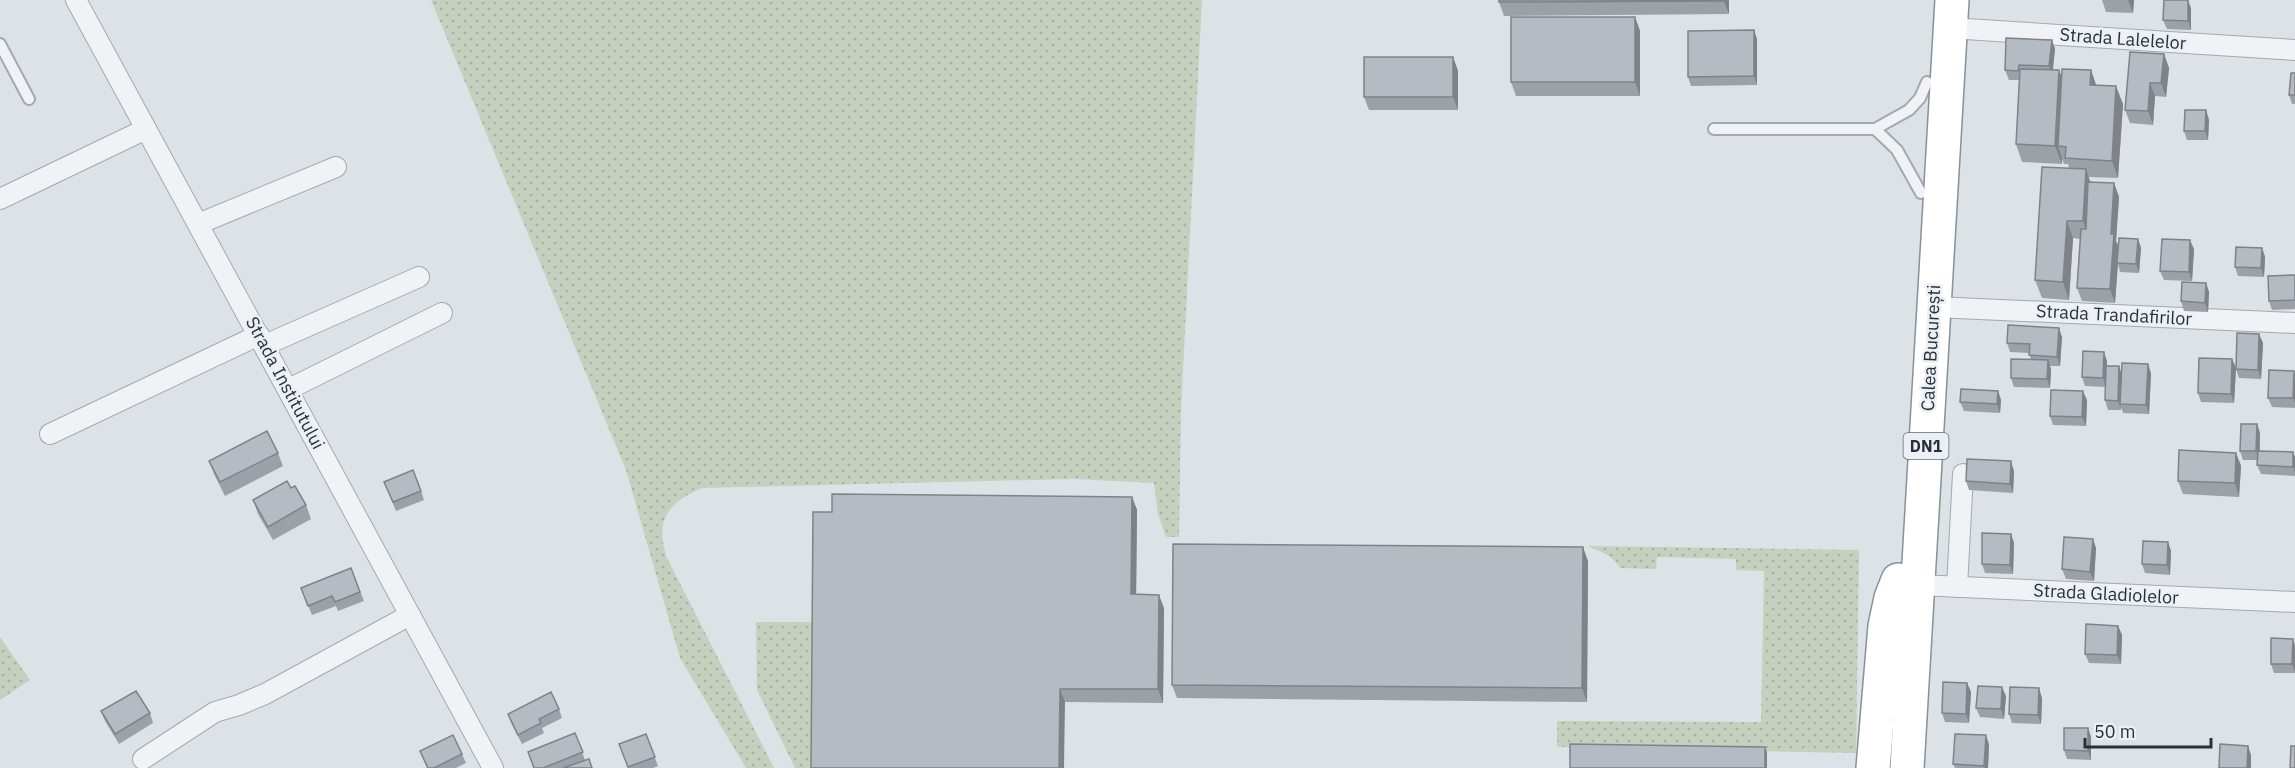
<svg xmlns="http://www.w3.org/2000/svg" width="2295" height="768" font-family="'IBM Plex Sans',sans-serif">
	<defs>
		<pattern id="grass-dots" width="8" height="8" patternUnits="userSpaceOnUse" patternTransform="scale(1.5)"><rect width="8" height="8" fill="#c5d0bf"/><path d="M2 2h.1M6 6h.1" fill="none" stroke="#a9b3a5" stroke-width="1.8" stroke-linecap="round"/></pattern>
	</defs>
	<rect width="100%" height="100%" fill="#dde2e6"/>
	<g fill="url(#grass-dots)">
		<path d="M431 0H1202L1181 408 1179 537H1166L1158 514 1154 483 1074 479 702 488C668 502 654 521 667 558L774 768H746L680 658 626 470Z"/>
		<path d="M1587 546 1859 550 1856 753 1557 747V721L1761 722 1764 571 1736 570V559L1657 557 1656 569 1620 568C1613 555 1600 551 1587 546Z"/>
		<polygon points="756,622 817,622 816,768 795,768 757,690"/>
		<polygon points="0,637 30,680 0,700"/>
	</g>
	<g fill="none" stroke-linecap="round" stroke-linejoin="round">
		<g stroke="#a3a9b0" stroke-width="14">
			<g id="lane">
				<polyline points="0,44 29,99"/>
				<polyline points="1714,129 1875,129 1909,110 1920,98 1927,82"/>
				<polyline points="1875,129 1897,150 1921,193"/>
			</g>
		</g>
		<g stroke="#a3a9b0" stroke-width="22">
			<g id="street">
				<polyline points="76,0 493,768"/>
				<polyline points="1950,28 2295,50"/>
				<polyline points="0,199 146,129"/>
				<polyline points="198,224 336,167"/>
				<polyline points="1934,307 2295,323"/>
				<polyline points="265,345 419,277"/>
				<polyline points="289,389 442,313"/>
				<polyline points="50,434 259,335"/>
				<polyline points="1918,585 2295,602"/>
				<polyline points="1957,587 1963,474"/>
				<polyline points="143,759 215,712 239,705 265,694 410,615"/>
			</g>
		</g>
		<g stroke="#85919c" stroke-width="36">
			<g id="highway">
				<polyline points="1873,768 1885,626 1891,598 1898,580"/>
				<polyline points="1907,768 1952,0"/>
			</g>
		</g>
		<use href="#lane" stroke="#f0f2f5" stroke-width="10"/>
		<use href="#street" stroke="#f0f2f5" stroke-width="20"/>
		<use href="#highway" stroke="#fff" stroke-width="33"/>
	</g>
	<g fill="#9ca1a8">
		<polygon points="1729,0 1729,14 1504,16 1499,2"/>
		<polygon points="2102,0 2134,0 2133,13 2106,12"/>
		<polygon points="2191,8 2191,30 2167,29 2163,20"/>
		<polygon points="1635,17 1640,31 1640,96 1516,96 1511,82"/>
		<polygon points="1754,30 1757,39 1757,85 1691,86 1688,77"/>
		<polygon points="2052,40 2055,49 2053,70 2062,77 2091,70 2096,85 2123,104 2118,178 2088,177 2090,182 2114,183 2119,197 2116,241 2118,246 2138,239 2141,248 2139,273 2120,272 2118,264 2115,303 2082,301 2077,288 2080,239 2073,238 2069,300 2042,298 2035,280 2069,168 2068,164 2064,164 2062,159 2062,164 2022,162 2016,144 2019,80 2009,80 2005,70"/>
		<polygon points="2164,54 2169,68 2166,97 2155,96 2153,125 2130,123 2125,110"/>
		<polygon points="1453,57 1458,71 1458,110 1369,110 1364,97"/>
		<polygon points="2295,73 2295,104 2292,104 2289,95"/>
		<polygon points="2206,110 2209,120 2208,140 2187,140 2184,131"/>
		<polygon points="2262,248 2265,257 2264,277 2238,276 2235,267"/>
		<polygon points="2194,249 2192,281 2164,280 2160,271"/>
		<polygon points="2295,275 2295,309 2272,310 2269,301"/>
		<polygon points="2206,283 2209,292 2208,312 2184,311 2181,301"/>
		<polygon points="2259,334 2263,343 2261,379 2239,378 2236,369"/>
		<polygon points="2062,337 2060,366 2049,366 2051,369 2050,388 2014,387 2011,378 2031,360 2029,353 2010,352 2007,343"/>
		<polygon points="2232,359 2236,368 2234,403 2201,402 2198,393"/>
		<polygon points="2107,361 2107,366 2119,366 2121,373 2151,373 2149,414 2123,413 2121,407 2121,410 2108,410 2105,400 2105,387 2085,386 2082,377"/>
		<polygon points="2295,374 2295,408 2272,407 2268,398"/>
		<polygon points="1998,391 2001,400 2000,413 1964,411 1960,402"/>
		<polygon points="2087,400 2086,426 2053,425 2050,416"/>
		<polygon points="2257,424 2260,433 2260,451 2293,452 2295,457 2295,476 2261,474 2257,465 2258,460 2243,460 2240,451"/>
		<polygon points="278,453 283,466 225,496 214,474 209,461"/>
		<polygon points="2236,453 2241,466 2239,497 2183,494 2178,481"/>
		<polygon points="2014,471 2013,493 1969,490 1966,481"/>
		<polygon points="384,482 421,491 424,500 396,511"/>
		<polygon points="291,488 306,505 311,519 273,540 258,514 253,500"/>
		<polygon points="1132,497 1137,510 1136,594 1164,608 1163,703 1065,702 832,512"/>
		<polygon points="2011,534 2014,543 2013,574 1985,573 1982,564"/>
		<polygon points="2093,539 2096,548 2094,581 2066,579 2062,569"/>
		<polygon points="2168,542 2171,551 2170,575 2145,573 2142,564"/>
		<polygon points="1588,561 1587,702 1177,698 1172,685"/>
		<polygon points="351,568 364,601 338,611 336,606 312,615 301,588"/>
		<polygon points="2118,626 2122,635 2121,664 2089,663 2085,654"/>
		<polygon points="2293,639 2295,673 2274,673 2271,664"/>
		<polygon points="1967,683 1971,692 1969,723 1945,722 1942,713"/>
		<polygon points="2006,696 2004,719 1980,717 1976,708"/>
		<polygon points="2042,698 2041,724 2012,723 2009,714"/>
		<polygon points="559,709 562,718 542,728 544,733 522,744 511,723 508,714"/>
		<polygon points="101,711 150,713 153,723 119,744 105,721"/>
		<polygon points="2088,728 2091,737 2091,760 2067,759 2064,750"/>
		<polygon points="575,733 585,760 592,768 534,768"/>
		<polygon points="646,734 658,766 653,768 628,768 619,744"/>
		<polygon points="1986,735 1989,745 1988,768 1955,768 1953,764"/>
		<polygon points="420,751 462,754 466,763 456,768 427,768"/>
	</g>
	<g fill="#7f8388">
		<polygon points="1724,0 1729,0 1729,14 1724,1"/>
		<polygon points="2128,0 2134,0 2133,13"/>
		<polygon points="2188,0 2191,8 2191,30 2188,21"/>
		<polygon points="1635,17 1640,31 1640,96 1635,82"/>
		<polygon points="1754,30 1757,39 1757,85 1754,76"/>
		<polygon points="2052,40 2055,49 2052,75 2049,66"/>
		<polygon points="2164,54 2169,68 2166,97 2161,83"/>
		<polygon points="1453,57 1458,71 1458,110 1453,97"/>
		<polygon points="2059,70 2066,88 2058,146 2062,158 2062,164 2055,146"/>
		<polygon points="2091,70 2097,88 2090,85"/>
		<polygon points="2150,83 2155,96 2153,125 2148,111"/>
		<polygon points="2116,86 2123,104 2118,178 2112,161"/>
		<polygon points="2206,110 2209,120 2208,140 2205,131"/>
		<polygon points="2086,169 2092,187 2089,239 2083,221"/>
		<polygon points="2114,183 2119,197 2116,241 2119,248 2115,303 2110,289 2111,234"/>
		<polygon points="2067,221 2073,238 2069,300 2063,282"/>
		<polygon points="2138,239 2141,248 2139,273 2136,264"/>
		<polygon points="2190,240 2194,249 2192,281 2189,272"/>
		<polygon points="2262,248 2265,257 2264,277 2261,268"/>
		<polygon points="2206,283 2209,292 2208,312 2205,303"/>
		<polygon points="2059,328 2062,337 2060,366 2057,357"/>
		<polygon points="2259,334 2263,343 2261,379 2258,370"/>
		<polygon points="2104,352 2107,361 2106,387 2103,378"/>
		<polygon points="2232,359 2236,368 2234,403 2231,394"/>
		<polygon points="2048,360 2051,369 2050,388 2047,379"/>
		<polygon points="2148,364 2151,373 2149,414 2146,405"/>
		<polygon points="2119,366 2122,375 2120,404 2121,410 2118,401"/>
		<polygon points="2294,371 2295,374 2295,403 2293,398"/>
		<polygon points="1998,391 2001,400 2000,413 1997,404"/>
		<polygon points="2083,391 2087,400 2086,426 2082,417"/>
		<polygon points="2257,424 2260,433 2259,460 2256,451"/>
		<polygon points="2293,452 2295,457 2295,473 2293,467"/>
		<polygon points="2236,453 2241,466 2239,497 2235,483"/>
		<polygon points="2011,461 2014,471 2013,493 2010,484"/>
		<polygon points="1132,497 1137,510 1136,608 1131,594"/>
		<polygon points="2011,534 2014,543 2013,574 2010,565"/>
		<polygon points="2093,539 2096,548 2094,581 2090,572"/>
		<polygon points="2168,542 2171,551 2170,575 2167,565"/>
		<polygon points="1583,547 1588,561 1587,702 1582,688"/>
		<polygon points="1159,595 1164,608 1163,703 1158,689"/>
		<polygon points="2118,626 2122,635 2121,664 2117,655"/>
		<polygon points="2293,639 2295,645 2295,672 2292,664"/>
		<polygon points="1967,683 1971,692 1969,723 1966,714"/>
		<polygon points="2002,687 2006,696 2004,719 2001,709"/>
		<polygon points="2039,688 2042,698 2041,724 2038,715"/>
		<polygon points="1060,689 1065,702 1064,768 1059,768"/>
		<polygon points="2088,728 2091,737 2091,760 2088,751"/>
		<polygon points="1986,735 1989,745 1988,768 1985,768 1984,766"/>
		<polygon points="2248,746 2251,755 2251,768 2247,768"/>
		<polygon points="1765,747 1767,752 1767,768 1765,768"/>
	</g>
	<g fill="#b5bbc3" stroke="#7f8388" stroke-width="1.5">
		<polygon points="1499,0 1724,0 1724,1 1499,2"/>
		<polygon points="2164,0 2188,0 2188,21 2163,20"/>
		<rect x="1511" y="17" width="124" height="65"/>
		<polygon points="1754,30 1754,76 1688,77 1688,31"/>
		<polygon points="2006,38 2052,40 2049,66 2019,65 2018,71 2005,70"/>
		<polygon points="2130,52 2164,54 2161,83 2150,83 2148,111 2125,110"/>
		<rect x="1364" y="57" width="89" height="40"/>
		<polygon points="2020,69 2059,70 2055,146 2016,144"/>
		<polygon points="2062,69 2091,70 2090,85 2116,86 2112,161 2065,158 2066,147 2058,146"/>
		<polygon points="2291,73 2295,73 2295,95 2289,95"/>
		<polygon points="2185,110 2206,110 2205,131 2184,131"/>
		<polygon points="2042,167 2086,169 2083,221 2067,221 2063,282 2035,280"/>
		<polygon points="2088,182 2114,183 2111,234 2114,234 2110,289 2077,288 2081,229 2086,229"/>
		<polygon points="2119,238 2138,239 2136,264 2117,263"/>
		<polygon points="2162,239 2190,240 2189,272 2160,271"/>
		<polygon points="2236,247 2262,248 2261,268 2235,267"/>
		<polygon points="2295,275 2295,300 2269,301 2268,276"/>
		<polygon points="2182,282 2206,283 2205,303 2181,301"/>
		<polygon points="2008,325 2059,328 2057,357 2029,355 2030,344 2007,343"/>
		<polygon points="2237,333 2259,334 2258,370 2236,369"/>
		<polygon points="2083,351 2104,352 2103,378 2082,377"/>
		<polygon points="2199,358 2232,359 2231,394 2198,393"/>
		<polygon points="2011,359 2048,360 2047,379 2011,378"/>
		<polygon points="2122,363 2148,364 2146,405 2120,404"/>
		<polygon points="2106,366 2119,366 2118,401 2105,400"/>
		<polygon points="2269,370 2294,371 2293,398 2268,398"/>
		<polygon points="1961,389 1998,391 1997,404 1960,402"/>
		<polygon points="2051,390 2083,391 2082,417 2050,416"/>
		<polygon points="2241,424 2257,424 2256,451 2240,451"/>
		<polygon points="267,431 278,453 220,482 209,461"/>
		<polygon points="2179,450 2236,453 2235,483 2178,481"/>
		<polygon points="2258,451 2293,452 2293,467 2257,465"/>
		<polygon points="1967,459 2011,461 2010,484 1966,481"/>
		<polygon points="413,470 421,491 393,502 384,482"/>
		<polygon points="287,481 291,488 295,486 306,505 268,527 253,500"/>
		<polygon points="832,494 1132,497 1131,594 1159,595 1158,689 1060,689 1059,768 811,768 813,512 832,512"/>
		<polygon points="1982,533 2011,534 2010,565 1982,564"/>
		<polygon points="2064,537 2093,539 2090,572 2062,569"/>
		<polygon points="2143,541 2168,542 2167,565 2142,564"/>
		<polygon points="1173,544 1583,547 1582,688 1172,685"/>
		<polygon points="351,568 360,592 335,602 332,596 308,606 301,588"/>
		<polygon points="2086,624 2118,626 2117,655 2085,654"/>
		<polygon points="2271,638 2293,639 2292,664 2271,664"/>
		<polygon points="1943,682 1967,683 1966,714 1942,713"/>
		<polygon points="1978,686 2002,687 2001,709 1976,708"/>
		<polygon points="2010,687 2039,688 2038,715 2009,714"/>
		<polygon points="136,691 150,713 115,734 101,711"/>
		<polygon points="551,692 559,709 539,719 541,723 518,735 508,714"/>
		<polygon points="2064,728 2088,728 2088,751 2064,750"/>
		<polygon points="575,733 583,752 543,768 534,768 528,752"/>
		<polygon points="646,734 655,757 628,767 619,744"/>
		<polygon points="1955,734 1986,735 1984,766 1953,764"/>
		<polygon points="453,735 462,754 434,768 428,768 420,751"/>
		<polygon points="1570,744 1765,747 1765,768 1570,768"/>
		<polygon points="2220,744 2248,746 2247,768 2219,768"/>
		<polygon points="2291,746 2295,746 2295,768 2290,768"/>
		<polygon points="589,759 592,768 563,768"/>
	</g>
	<g text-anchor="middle" stroke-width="5" stroke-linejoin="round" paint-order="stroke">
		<rect fill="#ecf0f4" stroke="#626a73" stroke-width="1.5" x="1903.5" y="433" width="45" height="26" rx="4.5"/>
		<g font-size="16" font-weight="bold" fill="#27313c">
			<text x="1926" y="452">DN1</text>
		</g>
		<g font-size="18" fill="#27313c" stroke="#ecf0f4">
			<text transform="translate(2123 39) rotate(4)" y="6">Strada Lalelelor</text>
			<text transform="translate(2114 315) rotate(3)" y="6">Strada Trandafirilor</text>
			<text transform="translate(1931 348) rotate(-87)" y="6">Calea București</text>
			<text transform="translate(285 383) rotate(62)" y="6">Strada Institutului</text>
			<text transform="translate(2106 594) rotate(3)" y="6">Strada Gladiolelor</text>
		</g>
	</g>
	<path d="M2085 738v9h126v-9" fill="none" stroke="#27313c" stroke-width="3"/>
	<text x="2094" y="738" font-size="18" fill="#27313c" stroke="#ecf0f4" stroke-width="4.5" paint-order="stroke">50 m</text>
</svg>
